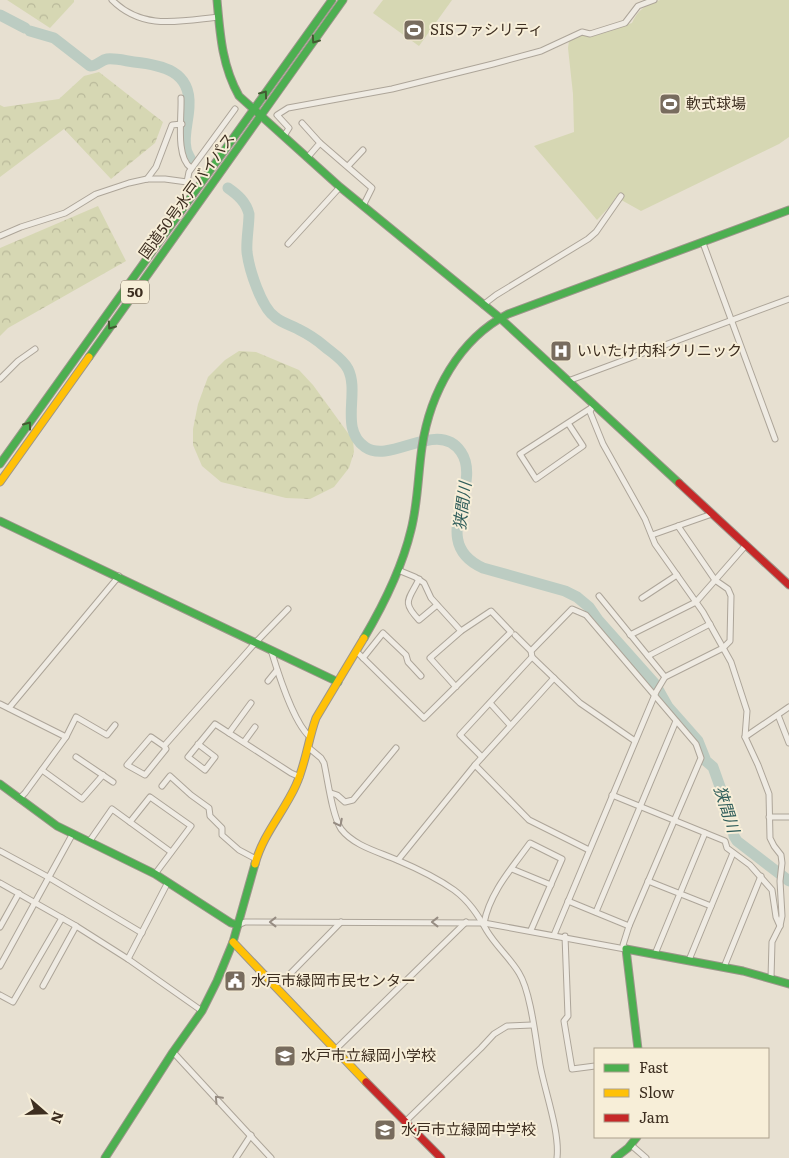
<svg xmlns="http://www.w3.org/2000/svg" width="789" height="1158" font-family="Literata,'Noto Sans JP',serif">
	<defs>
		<pattern id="forest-crowns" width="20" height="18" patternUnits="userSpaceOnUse" patternTransform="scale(1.25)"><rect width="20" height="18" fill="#d6d7b3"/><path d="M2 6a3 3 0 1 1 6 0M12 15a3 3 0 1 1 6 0" fill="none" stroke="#b9b99a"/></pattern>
	</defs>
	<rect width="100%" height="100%" fill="#e7e0d1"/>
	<g fill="#d6d7b3">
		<polygon points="383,0 452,0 419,46 373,13"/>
		<path d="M660 0H789V137L779 144 641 211 616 197 612 204 597 220 534 146 574 132 573 94 568 48 569 41 581 35 592 36 632 23C638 9 646 5 660 0Z"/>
	</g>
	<g fill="url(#forest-crowns)">
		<polygon points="7,0 74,0 74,2 50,28"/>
		<polygon points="99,72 163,122 155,143 111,179 64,129 0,177 0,105 4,107 59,99 84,76"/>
		<polygon points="98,206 126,261 8,328 0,336 0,248"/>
		<polygon points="239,351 256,352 299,370 313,385 353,440 354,452 349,468 334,487 310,499 286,498 221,482 202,466 193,445 193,429 198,404 208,377 225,360"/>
	</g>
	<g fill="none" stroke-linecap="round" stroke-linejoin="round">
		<g stroke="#bcccc2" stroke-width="11">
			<polyline points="0,15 25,28"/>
			<path d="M30 31 54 38 90 66C97 66 101 60 107 59 116 58 126 61 134 62 162 65 191 71 189 106 189 118 183 136 186 148 186 152 190 158 192 162"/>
			<path d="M228 188C238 195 246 202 249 214 249 227 246 240 247 252 249 269 261 307 275 317 282 323 291 325 298 329 308 334 316 339 324 346 332 353 343 359 348 369 360 393 339 429 365 447 391 465 438 418 461 452 484 486 426 542 483 568L565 591 577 597 589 607 598 620 655 684 668 707 698 741 706 761 713 767 729 812 734 836 737 841 789 881"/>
		</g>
		<g stroke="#ada599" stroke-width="7">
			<g id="street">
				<path d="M112 0C143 31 180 21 219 17"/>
				<path d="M181 98C182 116 175 157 191 168"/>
				<polyline points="302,123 320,143 307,158"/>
				<polyline points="284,136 289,128 277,115 288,108 392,89 493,64 541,51 582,32 590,34 625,23 638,6 654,0"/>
				<polyline points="320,143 372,188 363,206"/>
				<polyline points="348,166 363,150"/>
				<polyline points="147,179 156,167 172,125 182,124"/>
				<polyline points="196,190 187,182 189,172 235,109"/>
				<polyline points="0,236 21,227 65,213 96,194 129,183 147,179 165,179 187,182"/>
				<polyline points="703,243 775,439"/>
				<polyline points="288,244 340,187"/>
				<polyline points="483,305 496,295 588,239 596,232 621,196"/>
				<polyline points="0,379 18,361 35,349"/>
				<polyline points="568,381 789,299"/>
				<polyline points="593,404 590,412 603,444 645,519 655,544 703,612 731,662 747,711 745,737 758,765 769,794 770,838 774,846 781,855 782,863 780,881 782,916 780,926 772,942 771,978"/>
				<polyline points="568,423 583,446 536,479 520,454 591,408"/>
				<polyline points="652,535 712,514"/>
				<polyline points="398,570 415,577 424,583 431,598 461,631"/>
				<path d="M419 579C409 600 401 601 419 620L437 605"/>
				<polyline points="599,596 665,677"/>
				<polyline points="642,598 677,575"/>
				<polyline points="515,635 531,651"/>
				<polyline points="630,635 696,602 746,545"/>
				<path d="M271 650C278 673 293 722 310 737"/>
				<polyline points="357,652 424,718 511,632 491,611 461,631 430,658 456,687"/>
				<polyline points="648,656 710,624"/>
				<polyline points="532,657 580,703 635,741"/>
				<polyline points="363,658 383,633 406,655 408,662 421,676"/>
				<polyline points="268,681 277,670"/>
				<polyline points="490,703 510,725"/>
				<polyline points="0,704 66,737 25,793 19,799"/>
				<polyline points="9,708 119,576"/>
				<polyline points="778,715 789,743"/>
				<polyline points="229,733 251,703"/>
				<polyline points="66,737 76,717 107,735 115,725"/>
				<polyline points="745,737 789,707"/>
				<polyline points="244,742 255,727"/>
				<polyline points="198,744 215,757 205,770 188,757 215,724 291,773 300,777"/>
				<polyline points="164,746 166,749 145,775 127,765 151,737 164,746 256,642 288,609"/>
				<path d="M309 748 321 758 324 763C328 781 332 815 341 829 354 846 379 852 397 860 416 868 437 878 454 890 469 901 478 915 487 931 496 946 510 958 519 973 531 992 536 1042 540 1065 545 1092 560 1132 557 1158"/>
				<polyline points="76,757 113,782"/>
				<polyline points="482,757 460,735 532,657 531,651 572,609 586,615 696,744 701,758 629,926 623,945 626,949"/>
				<polyline points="475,765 529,820 589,850"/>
				<polyline points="42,770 82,799 103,775"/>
				<polyline points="162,786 170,776 191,795 209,808 210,816 222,828 222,835 239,850 256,859"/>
				<polyline points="331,793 337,795 345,802 353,800 396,748"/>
				<polyline points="612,795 725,841 727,848 750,865 772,890 776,917 780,926"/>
				<polyline points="769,817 789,817"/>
				<polyline points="130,822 150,797 191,826 155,874"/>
				<polyline points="89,842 112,809 171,852"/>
				<polyline points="0,851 48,877 142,933"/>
				<polyline points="398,860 475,765 554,678"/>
				<polyline points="512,869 551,885"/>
				<polyline points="648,881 711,906"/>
				<polyline points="0,883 76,926 128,959 168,882"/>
				<polyline points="568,901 629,926"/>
				<polyline points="596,912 676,721"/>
				<path d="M484 923C490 892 512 868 530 843L562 859 531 930"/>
				<polyline points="238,925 245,922 484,923 625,949"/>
				<polyline points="0,927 19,893"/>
				<polyline points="554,935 656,692 665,677 723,648 730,641 731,596 728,589 715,580 678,526"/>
				<polyline points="565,936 568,1016 564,1021 572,1069 595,1066"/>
				<polyline points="655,954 705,833"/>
				<polyline points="128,959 202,1011"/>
				<polyline points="689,960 733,853"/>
				<polyline points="0,966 72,835"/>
				<polyline points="724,967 761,876"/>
				<polyline points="287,977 341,922"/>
				<polyline points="43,986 76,926"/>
				<polyline points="0,995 13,1002 62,918"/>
				<polyline points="335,1050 466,922"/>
				<polyline points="173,1052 271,1158"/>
				<polyline points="406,1121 481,1048 494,1034 507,1026 532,1025"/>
				<polyline points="631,1145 646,1158"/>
				<polyline points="236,1158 251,1135"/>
			</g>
		</g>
		<g stroke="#9c958a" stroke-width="9">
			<g id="fast">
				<path d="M217 0C220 34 222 66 239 96L340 187 500 318 679 483"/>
				<polyline points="89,357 343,0"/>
				<polyline points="0,464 332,0"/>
				<polyline points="0,521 338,682"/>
				<path d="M364 638C384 604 402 568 411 530 418 503 418 474 422 447 430 393 459 339 508 314L789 210"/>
				<polyline points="0,784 57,826 155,874 231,923 238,925"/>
				<polyline points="638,1049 626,949 743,971 789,984"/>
				<polyline points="105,1158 173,1052 202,1011 217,981 233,942 255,864"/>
				<polyline points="615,1158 628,1148 637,1137"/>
			</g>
		</g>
		<g stroke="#9c958a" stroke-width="9">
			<g id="slow">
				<polyline points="0,482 89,357"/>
				<path d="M255 864C263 834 284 812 296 785 306 763 308 740 316 718L364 638"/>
				<polyline points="233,942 366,1082"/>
			</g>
		</g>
		<g stroke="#9c958a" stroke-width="9">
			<g id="jam">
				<polyline points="679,483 789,585"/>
				<polyline points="366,1082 441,1158"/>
			</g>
		</g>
		<use href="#street" stroke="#efebe3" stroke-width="5"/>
		<use href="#fast" stroke="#4caf50" stroke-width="7"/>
		<use href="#slow" stroke="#ffc107" stroke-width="7"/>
		<use href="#jam" stroke="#c62828" stroke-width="7"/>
	</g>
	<defs><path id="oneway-chevron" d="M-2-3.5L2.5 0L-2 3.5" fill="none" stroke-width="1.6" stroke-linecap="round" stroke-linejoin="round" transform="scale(1.25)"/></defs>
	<g stroke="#425b31">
		<use href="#oneway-chevron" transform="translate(315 40) rotate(125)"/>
		<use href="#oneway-chevron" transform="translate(264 94) rotate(-54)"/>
		<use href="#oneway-chevron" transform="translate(111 326) rotate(125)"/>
		<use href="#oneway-chevron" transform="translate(28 425) rotate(-54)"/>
	</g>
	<g stroke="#968c82">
		<use href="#oneway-chevron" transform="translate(339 823) rotate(63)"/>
		<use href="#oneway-chevron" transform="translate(273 922) rotate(180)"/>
		<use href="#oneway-chevron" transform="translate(435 922) rotate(180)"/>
		<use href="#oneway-chevron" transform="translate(218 1099) rotate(-133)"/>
	</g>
	<defs>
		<g id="stadium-square" transform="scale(1.125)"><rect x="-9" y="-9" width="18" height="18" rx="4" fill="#786c5e" stroke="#f7eed8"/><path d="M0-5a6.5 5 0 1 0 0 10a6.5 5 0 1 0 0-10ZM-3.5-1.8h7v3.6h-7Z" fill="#fff"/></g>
		<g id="hospital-square" transform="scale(1.125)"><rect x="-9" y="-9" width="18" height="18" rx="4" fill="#786c5e" stroke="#f7eed8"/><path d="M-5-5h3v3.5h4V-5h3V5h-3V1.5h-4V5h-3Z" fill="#fff"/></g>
		<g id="civic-square" transform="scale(1.125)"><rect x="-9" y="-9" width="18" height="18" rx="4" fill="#786c5e" stroke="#f7eed8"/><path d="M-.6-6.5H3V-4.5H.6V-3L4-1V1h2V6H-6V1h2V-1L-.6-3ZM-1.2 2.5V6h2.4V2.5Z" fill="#fff"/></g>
		<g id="school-square" transform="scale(1.125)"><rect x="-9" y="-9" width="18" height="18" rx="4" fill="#786c5e" stroke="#f7eed8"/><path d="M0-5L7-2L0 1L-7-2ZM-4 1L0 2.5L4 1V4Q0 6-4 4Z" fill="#fff"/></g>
	</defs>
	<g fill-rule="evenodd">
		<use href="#stadium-square" x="414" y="30"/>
		<use href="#stadium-square" x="670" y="104"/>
		<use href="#hospital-square" x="561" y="351"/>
		<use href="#civic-square" x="235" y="981"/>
		<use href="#school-square" x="285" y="1056"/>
		<use href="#school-square" x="385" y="1130"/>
	</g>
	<g text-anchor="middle" stroke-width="4" stroke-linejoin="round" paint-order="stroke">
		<rect fill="#f7eed8" stroke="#756857" stroke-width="1" x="121" y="280.5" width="28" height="23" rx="4"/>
		<g font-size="14" font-weight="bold" fill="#3d2e20">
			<text x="135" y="297">50</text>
		</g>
		<g font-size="15" fill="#3d2e20" stroke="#f7eed8" text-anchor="start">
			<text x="430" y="35">SISファシリティ</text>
			<text x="686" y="109">軟式球場</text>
			<text x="577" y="356">いいたけ内科クリニック</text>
			<text x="251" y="986">水戸市緑岡市民センター</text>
			<text x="301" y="1061">水戸市立緑岡小学校</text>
			<text x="401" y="1135">水戸市立緑岡中学校</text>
		</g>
		<g font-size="15" fill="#3d2e20" stroke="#f7eed8">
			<text transform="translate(187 196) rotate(-54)" y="5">国道50号水戸バイパス</text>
		</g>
		<g font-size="16" font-style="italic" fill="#2f5d5a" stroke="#f7eed8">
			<text transform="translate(462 506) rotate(-83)" y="6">狭間川</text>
			<text transform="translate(727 809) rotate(72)" y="6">狭間川</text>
		</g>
	</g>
	<rect x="594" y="1048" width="175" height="90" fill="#f7eed8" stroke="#ada18e"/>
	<rect x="604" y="1064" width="25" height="8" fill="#4caf50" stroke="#ada18e"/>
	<text x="639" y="1073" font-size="15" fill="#3d2e20">Fast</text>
	<rect x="604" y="1089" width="25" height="8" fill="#ffc107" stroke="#ada18e"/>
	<text x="639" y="1098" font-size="15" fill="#3d2e20">Slow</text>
	<rect x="604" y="1114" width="25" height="8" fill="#c62828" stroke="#ada18e"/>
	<text x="639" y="1123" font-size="15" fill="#3d2e20">Jam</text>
	<g transform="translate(45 1113) rotate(110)" stroke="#f7eed8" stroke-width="4" paint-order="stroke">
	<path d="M0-4L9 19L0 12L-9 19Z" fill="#3d2e20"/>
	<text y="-8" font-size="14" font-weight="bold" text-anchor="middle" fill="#3d2e20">N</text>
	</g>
</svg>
